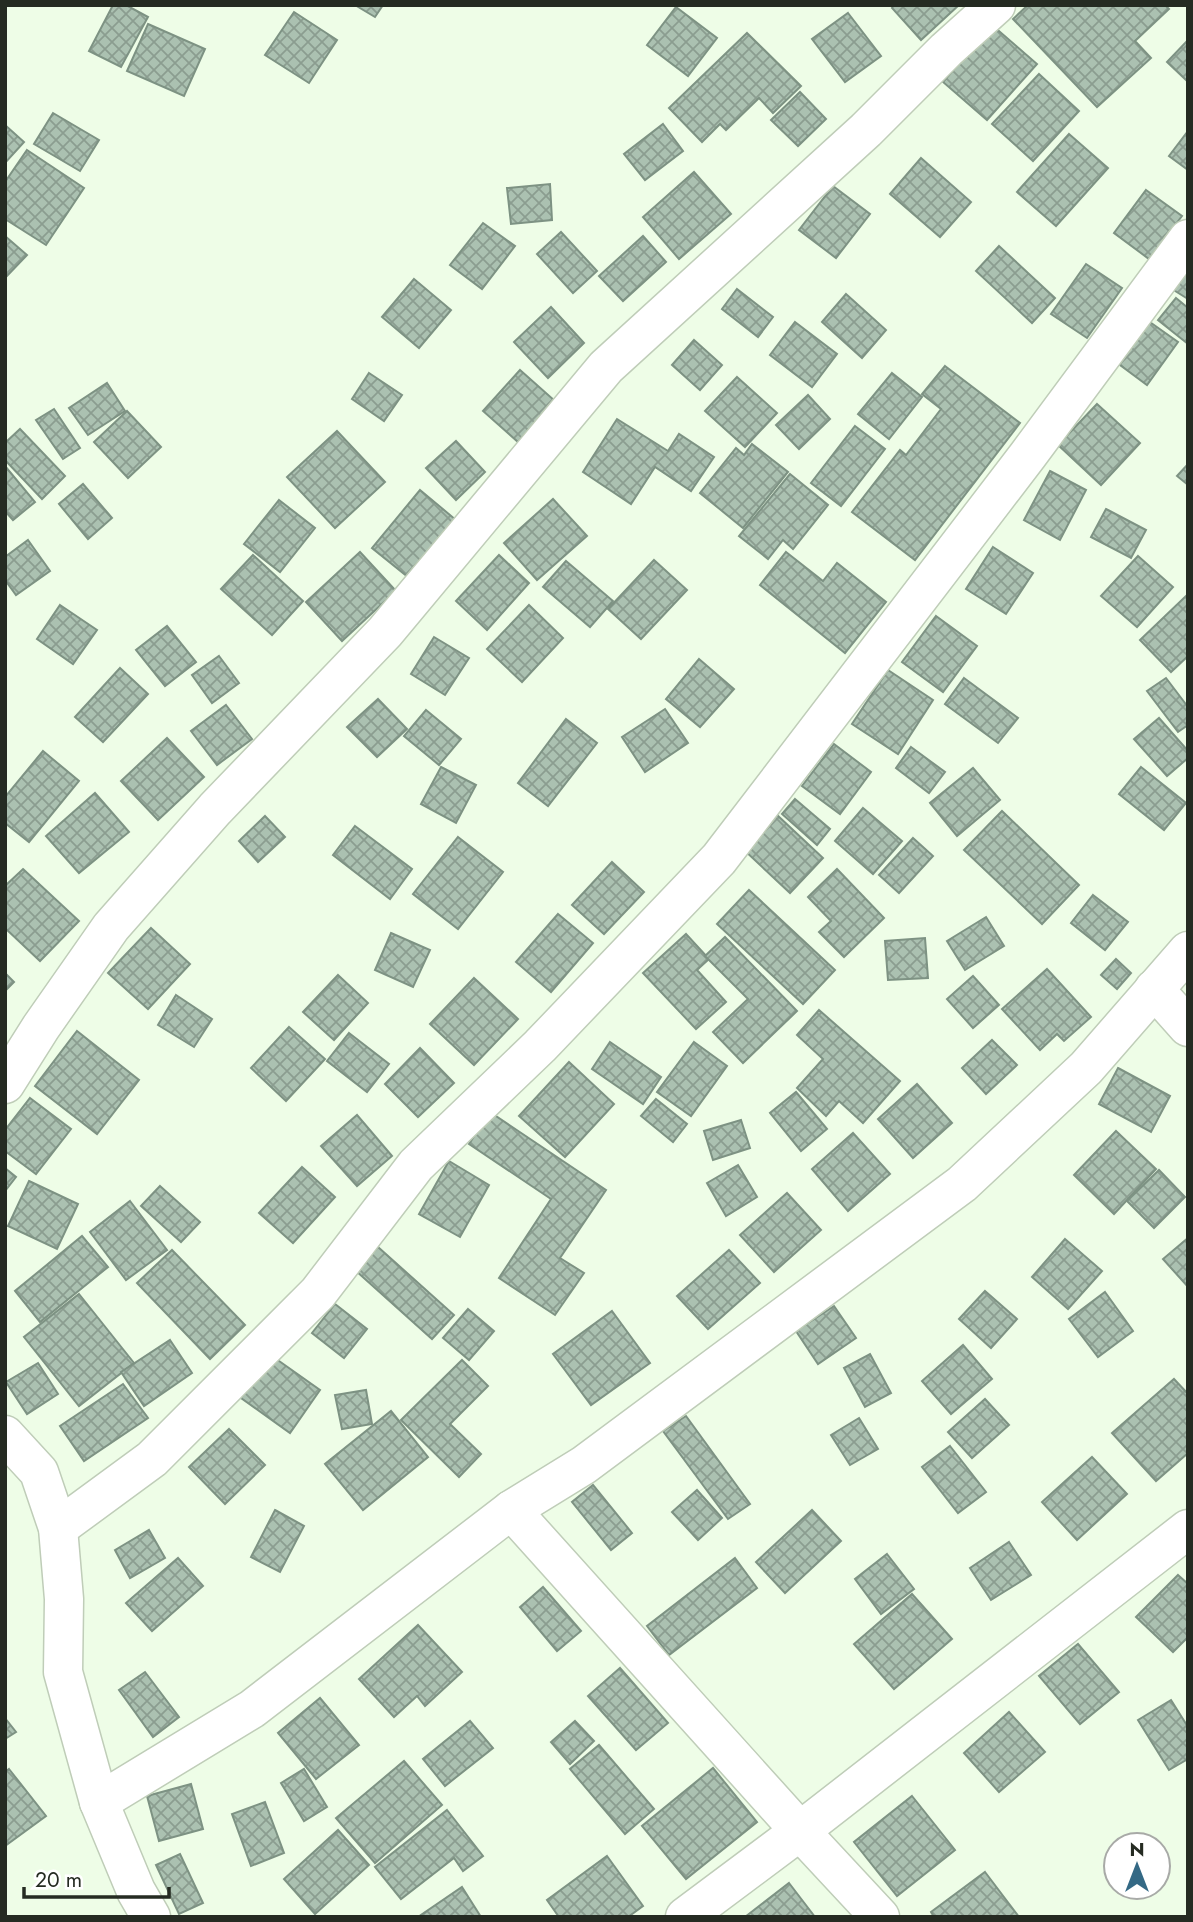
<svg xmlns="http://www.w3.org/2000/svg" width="1193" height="1922" font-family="Jost,sans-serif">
	<defs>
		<pattern id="building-cross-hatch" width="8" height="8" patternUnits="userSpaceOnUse" patternTransform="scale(1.75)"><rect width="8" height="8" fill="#abc1b1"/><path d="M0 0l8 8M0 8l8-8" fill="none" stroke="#8b9d90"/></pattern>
	</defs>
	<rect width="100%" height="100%" fill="#eefde7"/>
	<g fill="url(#building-cross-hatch)" stroke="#7d9283" stroke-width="2">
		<polygon points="113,5 126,5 148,17 121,67 89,51"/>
		<polygon points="355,5 383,5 375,17"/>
		<polygon points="894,5 959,5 921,40 892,8"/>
		<polygon points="1028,5 1165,5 1169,9 1135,41 1151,58 1097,107 1013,19"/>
		<polygon points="676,7 717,38 688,76 647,45"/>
		<polygon points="294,12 337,40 309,83 265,55"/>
		<polygon points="848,13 881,56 845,82 812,39"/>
		<polygon points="148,24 205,49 184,96 127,71"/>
		<polygon points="992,25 1037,64 987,120 943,82"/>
		<polygon points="747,33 801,86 773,113 759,98 726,130 720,124 702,142 669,108"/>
		<polygon points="1188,40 1188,82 1167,62"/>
		<polygon points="1039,74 1079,111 1033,161 992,124"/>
		<polygon points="800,92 826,119 798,146 771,120"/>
		<polygon points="53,113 99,140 80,171 34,144"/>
		<polygon points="663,124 683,151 645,180 624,154"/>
		<polygon points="5,125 24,142 5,163"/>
		<polygon points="1188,131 1188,170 1169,156"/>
		<polygon points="1069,134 1108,168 1056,226 1017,192"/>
		<polygon points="27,150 84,188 46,245 5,219 5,182"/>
		<polygon points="921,158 971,202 940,237 890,194"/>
		<polygon points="694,172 731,214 679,259 643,217"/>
		<polygon points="550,184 552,220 511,224 507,188"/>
		<polygon points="833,186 870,214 836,258 799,230"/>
		<polygon points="1146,190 1182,216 1149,259 1114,233"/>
		<polygon points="483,223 515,246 482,289 450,265"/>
		<polygon points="561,232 597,271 573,293 537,254"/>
		<polygon points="5,236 27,255 5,278"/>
		<polygon points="643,236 666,262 623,301 599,276"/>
		<polygon points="999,246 1055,298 1032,323 976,271"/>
		<polygon points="1086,264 1122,288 1087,338 1051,314"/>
		<polygon points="1188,265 1188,299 1172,289"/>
		<polygon points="414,279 451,310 419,348 382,317"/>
		<polygon points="737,289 773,317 758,337 722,309"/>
		<polygon points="846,294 886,330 862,358 822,322"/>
		<polygon points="1176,298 1188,308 1188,344 1158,320"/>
		<polygon points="551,307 584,343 548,378 514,342"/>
		<polygon points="1147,320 1178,342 1147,385 1116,362"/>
		<polygon points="795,322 837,354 812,387 770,355"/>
		<polygon points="694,340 722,365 700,390 672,365"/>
		<polygon points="945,366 1020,423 915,560 852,512 900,450 906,455 941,409 922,394"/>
		<polygon points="520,370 555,401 518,442 483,411"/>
		<polygon points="369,373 402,395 384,421 352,399"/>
		<polygon points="892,373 922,397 889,439 858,414"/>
		<polygon points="737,377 777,413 745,447 705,411"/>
		<polygon points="107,383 125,411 88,435 69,408"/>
		<polygon points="808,395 830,419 799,449 776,425"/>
		<polygon points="1097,404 1140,443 1101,485 1058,445"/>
		<polygon points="54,409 80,448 63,459 36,420"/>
		<polygon points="127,411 161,447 128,478 94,442"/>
		<polygon points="617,419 668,451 679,434 714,457 691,491 655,467 631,504 583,472"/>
		<polygon points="855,426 885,449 841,506 811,483"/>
		<polygon points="20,429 65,476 42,499 5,460 5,443"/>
		<polygon points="337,431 385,482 335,528 287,477"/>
		<polygon points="456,441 485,472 456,500 426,468"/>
		<polygon points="752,444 788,472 743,528 700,493 736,448 744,455"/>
		<polygon points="1188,464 1188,485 1177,476"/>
		<polygon points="5,466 35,502 13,520 5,511"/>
		<polygon points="1050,471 1086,490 1060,540 1024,520"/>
		<polygon points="790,474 828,505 793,549 783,540 768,559 739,536"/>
		<polygon points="83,484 112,518 88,539 59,504"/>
		<polygon points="420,490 456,520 408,577 372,548"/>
		<polygon points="553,499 587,536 537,580 504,543"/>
		<polygon points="279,500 315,528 280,572 244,544"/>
		<polygon points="1106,509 1146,530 1131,558 1091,537"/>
		<polygon points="28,540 50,571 16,595 5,580 5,557"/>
		<polygon points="993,547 1033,573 1006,614 966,589"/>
		<polygon points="360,552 396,591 342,641 306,602"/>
		<polygon points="786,552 823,581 837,563 886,602 845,653 760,585"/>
		<polygon points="253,555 303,601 272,635 221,589"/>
		<polygon points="499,555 529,583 487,630 456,601"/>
		<polygon points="1138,556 1173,587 1137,627 1101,596"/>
		<polygon points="654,560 687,590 641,639 608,609"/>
		<polygon points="566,561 613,601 590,627 543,587"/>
		<polygon points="1187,595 1188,656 1171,672 1140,640"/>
		<polygon points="60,605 97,630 73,664 37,639"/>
		<polygon points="529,605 563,638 522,682 487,649"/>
		<polygon points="936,616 977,646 943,692 902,662"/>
		<polygon points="167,626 196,662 165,686 136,650"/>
		<polygon points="434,637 469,658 445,695 411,674"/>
		<polygon points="219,656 239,683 212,703 192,675"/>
		<polygon points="699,659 734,689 700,727 666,699"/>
		<polygon points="120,668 148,694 103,742 75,717"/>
		<polygon points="888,670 933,700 898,754 852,724"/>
		<polygon points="964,678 1018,718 998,743 945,704"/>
		<polygon points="1166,678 1188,707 1188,725 1178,732 1147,691"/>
		<polygon points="378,699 407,729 377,757 347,727"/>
		<polygon points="226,705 252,739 217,765 191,731"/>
		<polygon points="665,709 688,743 645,772 622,737"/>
		<polygon points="426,710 461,739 439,765 404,736"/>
		<polygon points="1159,718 1188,751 1188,758 1167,776 1134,739"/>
		<polygon points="566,719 597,743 548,806 518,783"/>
		<polygon points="167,738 204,777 158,820 121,781"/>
		<polygon points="834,744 871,772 840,814 802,786"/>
		<polygon points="911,747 945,772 929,793 896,768"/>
		<polygon points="43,751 79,781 29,842 5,823 5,797"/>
		<polygon points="441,767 476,785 456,823 421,804"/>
		<polygon points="1141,767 1186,803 1164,830 1119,794"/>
		<polygon points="973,768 1000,800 957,836 930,803"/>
		<polygon points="95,793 129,832 79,873 46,836"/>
		<polygon points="795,799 830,829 817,845 782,814"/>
		<polygon points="863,808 902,841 873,874 835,841"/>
		<polygon points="1002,811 1079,885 1042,924 964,850"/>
		<polygon points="776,814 823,858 790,893 743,849"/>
		<polygon points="265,816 285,837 258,862 239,841"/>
		<polygon points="355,826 412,869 390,899 333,855"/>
		<polygon points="458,837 503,872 458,929 413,894"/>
		<polygon points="913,838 933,856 899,893 879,875"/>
		<polygon points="612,862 644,892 604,934 572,905"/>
		<polygon points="23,869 79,921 40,961 5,928 5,886"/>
		<polygon points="837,869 884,918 844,957 819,932 831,921 808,897"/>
		<polygon points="749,890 835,970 803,1004 717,924"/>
		<polygon points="1093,895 1128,922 1105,950 1071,923"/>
		<polygon points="558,914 593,943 551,992 516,962"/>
		<polygon points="986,917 1004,946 965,970 947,941"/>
		<polygon points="151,928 190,964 148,1009 108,973"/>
		<polygon points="391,933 430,950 413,987 375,970"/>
		<polygon points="686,934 709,959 697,970 726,1002 696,1029 643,973"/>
		<polygon points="725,937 797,1011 743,1063 713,1032 748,999 705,956"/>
		<polygon points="925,938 928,978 888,980 885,941"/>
		<polygon points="1116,959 1131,973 1117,989 1101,975"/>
		<polygon points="1047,969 1091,1017 1064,1041 1057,1034 1040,1050 1002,1009"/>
		<polygon points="5,973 14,982 5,991"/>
		<polygon points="338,975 368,1003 334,1040 303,1012"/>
		<polygon points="973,976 999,1005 973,1028 947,999"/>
		<polygon points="474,978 518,1019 474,1065 430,1024"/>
		<polygon points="176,995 212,1019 194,1047 158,1025"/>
		<polygon points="819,1010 900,1081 863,1123 839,1101 826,1116 797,1088 823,1059 797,1035"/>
		<polygon points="289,1027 325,1059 286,1101 251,1068"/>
		<polygon points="77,1031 139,1080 97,1134 35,1086"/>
		<polygon points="349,1033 389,1064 367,1092 327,1061"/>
		<polygon points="992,1040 1017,1065 986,1094 962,1068"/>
		<polygon points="610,1042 661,1077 643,1104 592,1069"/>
		<polygon points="694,1042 727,1066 691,1116 657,1092"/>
		<polygon points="420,1048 454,1083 418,1117 385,1084"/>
		<polygon points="569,1062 614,1104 565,1157 519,1116"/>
		<polygon points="1118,1068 1170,1096 1151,1132 1099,1104"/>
		<polygon points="917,1084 952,1123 913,1158 878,1119"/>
		<polygon points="796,1092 827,1129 801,1151 770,1113"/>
		<polygon points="30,1098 71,1129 36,1174 5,1151 5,1130"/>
		<polygon points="656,1099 687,1124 673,1142 641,1116"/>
		<polygon points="490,1112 606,1190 560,1258 584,1273 555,1315 499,1278 551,1199 469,1144"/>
		<polygon points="357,1115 392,1156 357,1186 321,1146"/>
		<polygon points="741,1120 750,1148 713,1160 704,1131"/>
		<polygon points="1116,1131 1156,1169 1114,1214 1074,1175"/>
		<polygon points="853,1133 890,1174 848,1211 812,1169"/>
		<polygon points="449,1161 489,1185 460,1237 419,1214"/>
		<polygon points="738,1165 757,1197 726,1216 707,1183"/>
		<polygon points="302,1167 335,1197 293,1243 259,1213"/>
		<polygon points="5,1168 16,1177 5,1191"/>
		<polygon points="1159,1170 1185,1197 1154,1228 1127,1201"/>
		<polygon points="29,1181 78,1204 57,1249 8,1226"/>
		<polygon points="160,1186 200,1222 181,1242 141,1206"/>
		<polygon points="787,1193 821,1230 774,1272 740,1235"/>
		<polygon points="130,1201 167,1250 126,1280 90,1232"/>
		<polygon points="82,1236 108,1267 40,1322 15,1291"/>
		<polygon points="1188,1238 1188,1287 1163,1259"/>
		<polygon points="1065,1239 1102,1271 1068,1309 1032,1277"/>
		<polygon points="378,1247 454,1315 432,1339 356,1271"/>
		<polygon points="172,1250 245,1325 210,1359 137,1283"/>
		<polygon points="729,1250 760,1283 708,1329 677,1296"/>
		<polygon points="985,1291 1017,1319 991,1348 959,1319"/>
		<polygon points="1105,1292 1133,1331 1098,1357 1069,1319"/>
		<polygon points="79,1294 134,1363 79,1406 24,1337"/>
		<polygon points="335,1304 367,1329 344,1358 312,1333"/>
		<polygon points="834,1306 856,1338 818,1364 796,1331"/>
		<polygon points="468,1309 494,1331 469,1360 443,1338"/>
		<polygon points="612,1311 650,1363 591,1405 553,1354"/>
		<polygon points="170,1340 192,1373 144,1406 121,1372"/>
		<polygon points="963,1345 992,1379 951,1414 922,1381"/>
		<polygon points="870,1354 891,1393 865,1407 844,1368"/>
		<polygon points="272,1356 320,1390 290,1433 241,1398"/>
		<polygon points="462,1360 488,1386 450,1424 481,1454 459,1477 401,1420"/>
		<polygon points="38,1363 58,1394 27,1414 6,1382"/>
		<polygon points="1174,1379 1188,1394 1188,1453 1156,1481 1112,1433"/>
		<polygon points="123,1384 148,1418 84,1461 60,1426"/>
		<polygon points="366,1390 372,1424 342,1429 335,1395"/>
		<polygon points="985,1399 1009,1425 972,1458 948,1432"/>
		<polygon points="391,1411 428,1457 363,1510 325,1464"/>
		<polygon points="686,1416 750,1504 728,1519 663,1431"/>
		<polygon points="859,1418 878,1449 850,1465 831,1435"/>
		<polygon points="229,1429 265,1465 225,1504 189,1467"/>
		<polygon points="950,1446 986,1492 958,1513 922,1467"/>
		<polygon points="1092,1457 1127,1494 1077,1540 1042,1502"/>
		<polygon points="593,1485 632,1533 611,1550 572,1502"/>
		<polygon points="697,1490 722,1518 698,1540 672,1512"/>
		<polygon points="275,1510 304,1526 280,1572 251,1557"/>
		<polygon points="812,1510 841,1541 785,1593 756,1562"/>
		<polygon points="149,1530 165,1558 130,1578 115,1550"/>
		<polygon points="1009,1542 1031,1575 991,1600 970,1568"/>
		<polygon points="887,1554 914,1589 881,1614 855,1579"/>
		<polygon points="178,1558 203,1586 152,1631 126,1603"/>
		<polygon points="735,1558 757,1588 669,1655 647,1626"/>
		<polygon points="1178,1575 1188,1584 1188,1637 1173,1652 1136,1617"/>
		<polygon points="543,1587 581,1631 557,1651 520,1607"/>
		<polygon points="912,1594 952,1639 894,1689 854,1644"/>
		<polygon points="418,1625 462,1672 425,1706 417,1696 394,1717 359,1679"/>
		<polygon points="1078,1644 1119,1692 1080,1724 1039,1676"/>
		<polygon points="620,1668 668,1723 636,1750 588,1696"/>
		<polygon points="145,1672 179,1717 153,1737 119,1690"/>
		<polygon points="320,1698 359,1745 316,1779 278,1733"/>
		<polygon points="1171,1700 1188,1727 1188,1759 1169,1770 1138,1720"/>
		<polygon points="1009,1712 1045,1752 999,1792 964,1753"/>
		<polygon points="5,1718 16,1732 5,1739"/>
		<polygon points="470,1721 493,1748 445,1786 423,1759"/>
		<polygon points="575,1721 594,1741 570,1764 551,1742"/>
		<polygon points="599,1745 654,1809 625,1834 570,1769"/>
		<polygon points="404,1761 442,1805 375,1863 336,1818"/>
		<polygon points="713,1768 757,1822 686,1879 642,1826"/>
		<polygon points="9,1769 46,1816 5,1846 5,1772"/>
		<polygon points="304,1769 327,1807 304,1821 281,1783"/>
		<polygon points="191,1784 203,1829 159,1841 147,1796"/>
		<polygon points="912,1796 955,1850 897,1896 854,1842"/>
		<polygon points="265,1802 284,1853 251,1866 232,1814"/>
		<polygon points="447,1810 483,1856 463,1871 454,1858 401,1899 375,1867"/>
		<polygon points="338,1830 369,1865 315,1914 284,1879"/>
		<polygon points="180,1854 203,1903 179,1914 156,1865"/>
		<polygon points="607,1856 643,1906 628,1917 559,1917 547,1900"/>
		<polygon points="985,1872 1019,1917 934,1917 931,1912"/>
		<polygon points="789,1883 815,1917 745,1917"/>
		<polygon points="462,1887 481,1917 418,1917"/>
	</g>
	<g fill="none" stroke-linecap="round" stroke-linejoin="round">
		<g stroke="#bfcdb8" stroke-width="41">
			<g id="street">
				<polyline points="1154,989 1188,1027"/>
				<polyline points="5,1084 41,1027 111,927 215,809 385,632 606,367 866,130 946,50 996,5"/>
				<polyline points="5,1435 39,1472 58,1528 64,1599 63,1672 99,1802 136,1891 151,1917"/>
				<polyline points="511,1510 800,1831 880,1917"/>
				<polyline points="58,1528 152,1459 318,1293 416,1165 540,1046 719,859 1028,455 1188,239"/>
				<polyline points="99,1802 252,1709 511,1510 584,1465 962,1184 1086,1068 1188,951"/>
				<polyline points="685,1917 800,1831 1188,1529"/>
			</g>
		</g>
		<use href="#street" stroke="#fff" stroke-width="38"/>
	</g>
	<rect width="1193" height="1922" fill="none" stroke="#252b22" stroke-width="14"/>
	<g transform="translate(1137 1866)"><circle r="33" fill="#ffffff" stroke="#a8aaa7" stroke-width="2"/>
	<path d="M0-5L12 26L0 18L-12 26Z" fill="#346985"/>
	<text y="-10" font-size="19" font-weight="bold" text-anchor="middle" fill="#252b22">N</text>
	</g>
	<path d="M24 1887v10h145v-10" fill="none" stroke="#252b22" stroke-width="3.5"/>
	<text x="35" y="1887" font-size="21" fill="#252b22" stroke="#ffffff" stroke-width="5" paint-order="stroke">20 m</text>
</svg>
